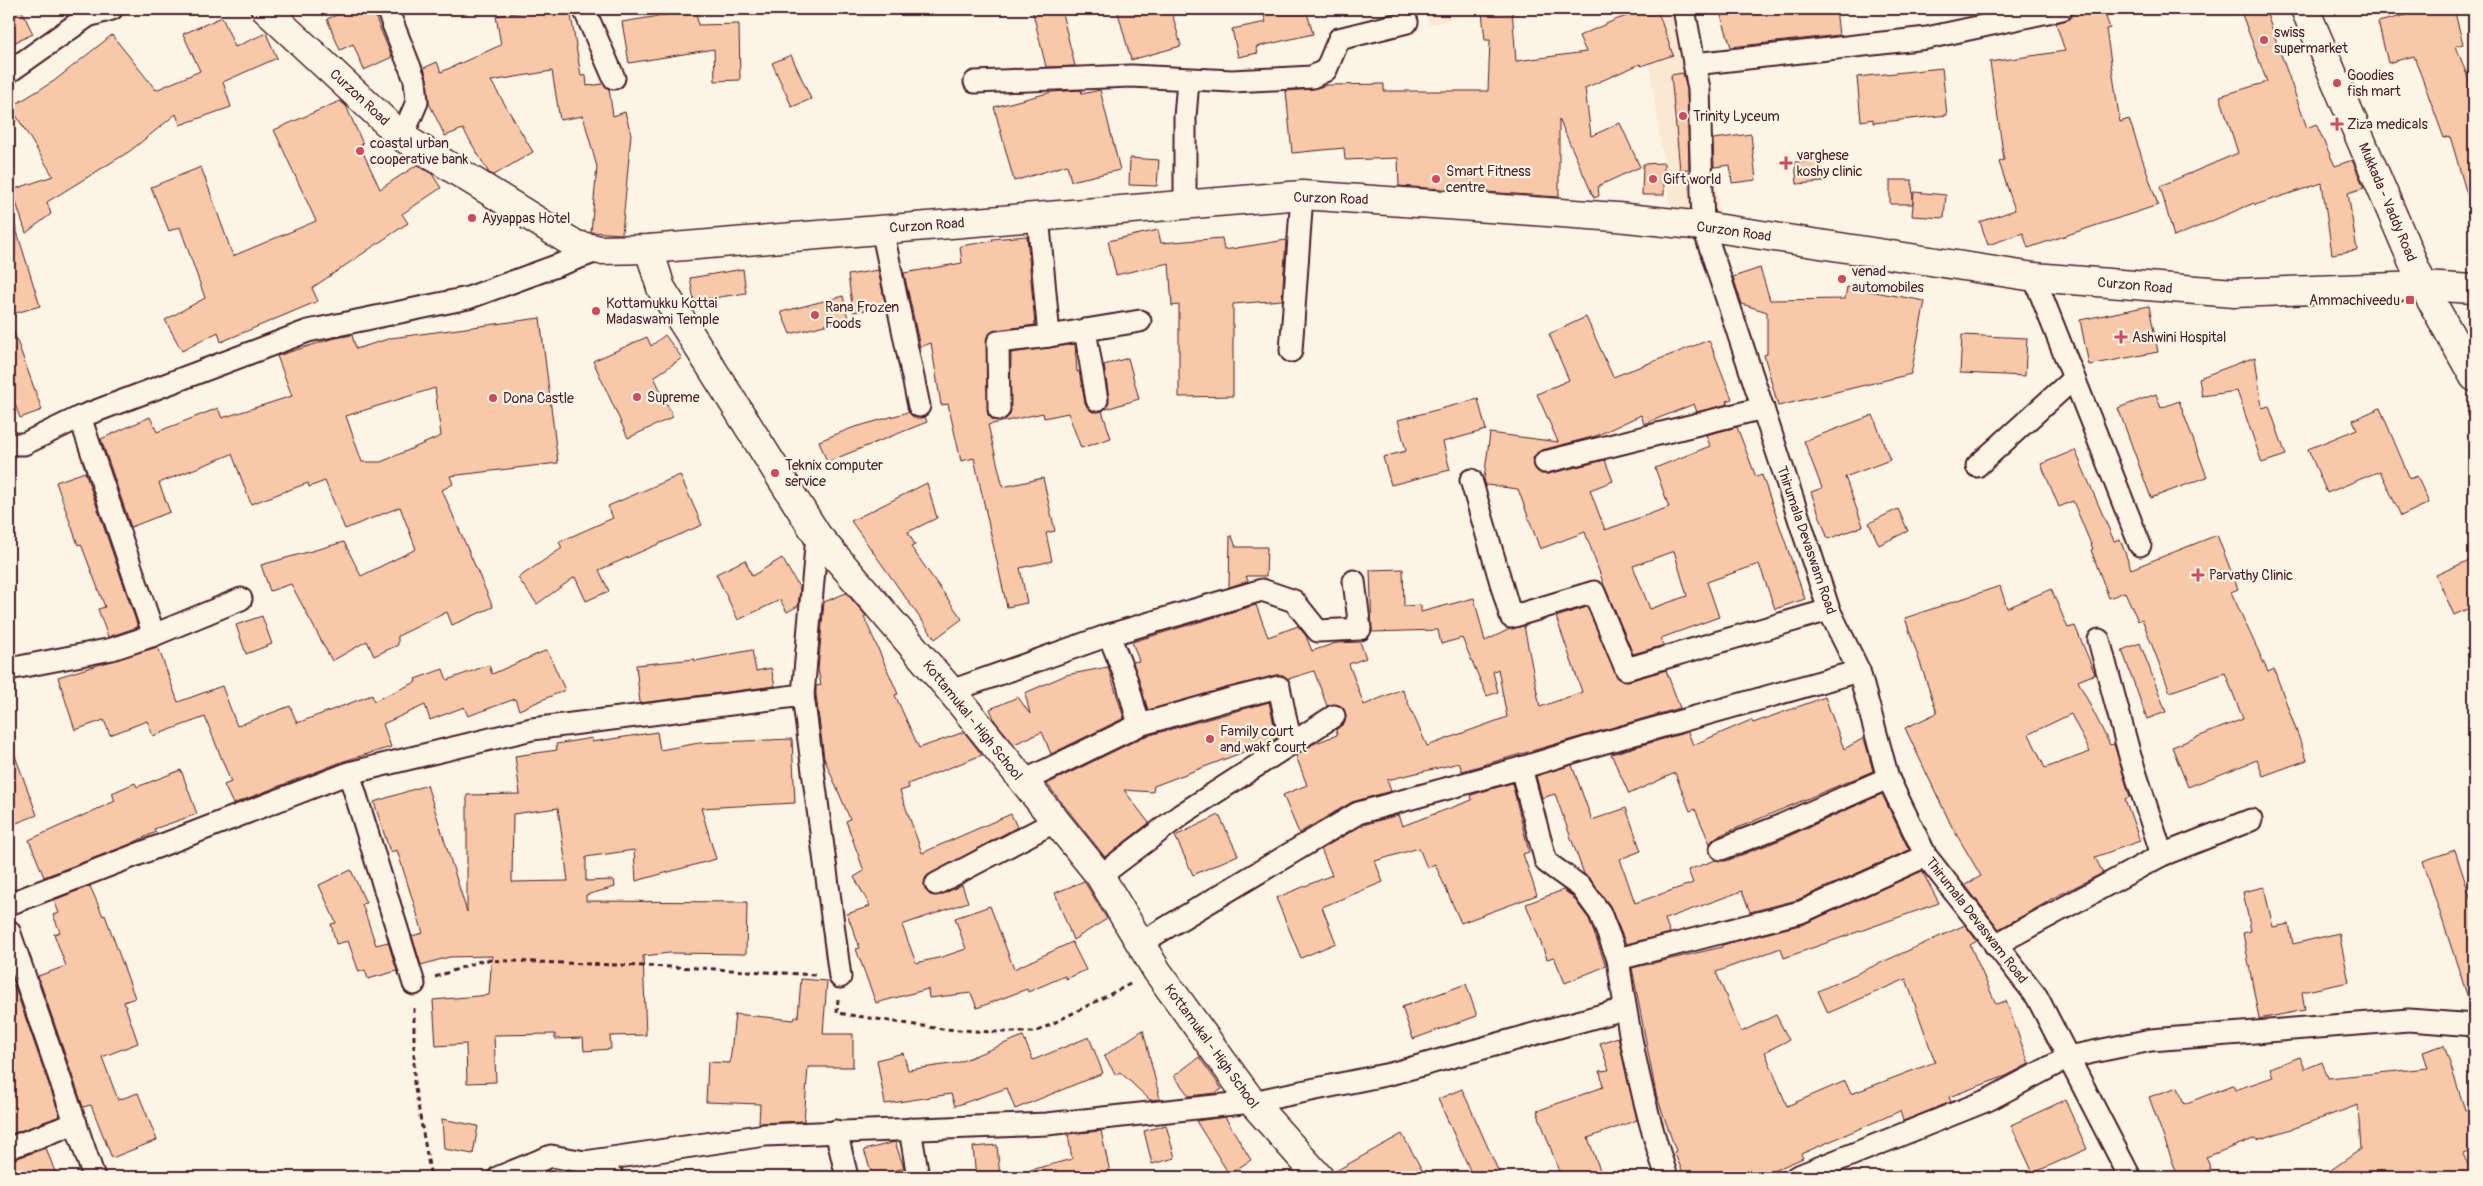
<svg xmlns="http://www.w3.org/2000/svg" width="2483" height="1186" font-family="Pangolin,sans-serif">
	<rect width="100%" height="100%" fill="#fcf5e5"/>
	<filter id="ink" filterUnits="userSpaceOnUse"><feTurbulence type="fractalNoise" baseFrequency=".02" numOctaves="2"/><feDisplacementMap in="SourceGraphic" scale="10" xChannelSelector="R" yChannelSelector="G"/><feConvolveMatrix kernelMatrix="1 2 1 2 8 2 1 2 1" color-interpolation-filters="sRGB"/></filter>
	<g filter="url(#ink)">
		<g fill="#fbe8d3">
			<polygon points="1425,9 1484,9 1429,25"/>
			<polygon points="1641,9 1695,9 1721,223 1673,226"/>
		</g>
		<g fill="#f8c8a8" stroke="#4a1f2b" fill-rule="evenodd">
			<polygon points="9,9 21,9 33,34 9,45"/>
			<polygon points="351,9 372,9 392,57 364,70 353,44 340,50 327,19"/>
			<polygon points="540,9 570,9 581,76 586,75 587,86 603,84 609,89 613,116 625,112 631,134 622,234 591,232 597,167 583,116 560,120 552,71 491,81 533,152 494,175 489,173 463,129 445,136 429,103 427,79 424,68 437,62 441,72 501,45 496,16"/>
			<polygon points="1032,9 1061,9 1075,66 1046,67"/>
			<polygon points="1117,9 1171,9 1181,46 1131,60"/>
			<polygon points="1262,9 1306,9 1313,34 1256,47 1258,53 1238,57 1232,29 1266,22"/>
			<polygon points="1512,9 1516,61 1586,52 1579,36 1615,20 1648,9 1657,9 1673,55 1641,66 1640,64 1585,88 1591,136 1620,123 1640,167 1598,186 1599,196 1594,198 1559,119 1559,197 1399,186 1398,158 1345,160 1344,148 1292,153 1286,91 1313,89 1327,85 1384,84 1384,91 1488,91 1490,40 1485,40 1482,12"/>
			<polygon points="1719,9 1836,9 1839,35 1731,47"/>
			<polygon points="2082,9 2103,9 2110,28 2106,29 2120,122 2129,119 2158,205 2028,248 2023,233 1988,245 1980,222 2015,210 1999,162 2004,160 1990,62 2065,51 2056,23 2070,19 2074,12"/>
			<polygon points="2240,9 2265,9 2307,128 2316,124 2335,166 2352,160 2364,188 2348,193 2357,250 2332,254 2322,183 2255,205 2254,203 2174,237 2160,186 2238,153 2220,96 2267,82"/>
			<polygon points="2430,9 2454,9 2463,44 2456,46 2474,94 2474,198 2468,198 2450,136 2444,138 2414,56 2388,63 2378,22"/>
			<polygon points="696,10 698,25 739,24 740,80 715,81 714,49 629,63 622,22"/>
			<polygon points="222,17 235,47 266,33 277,58 223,82 231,107 180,125 176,114 130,151 47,202 51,214 26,233 12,190 53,176 11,107 54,81 112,35 156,90 200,71 183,34"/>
			<polygon points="791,55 811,99 792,107 772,63"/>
			<polygon points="1942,68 1947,115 1873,123 1873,119 1861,121 1857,77"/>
			<polygon points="1683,73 1687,90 1689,169 1680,170 1671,75"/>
			<polygon points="1081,90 1082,94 1100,90 1120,170 1071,181 1067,165 1014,181 994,107 1052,92"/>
			<polygon points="340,101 346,106 363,144 360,146 380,189 417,165 432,174 441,188 402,214 408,223 312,288 318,301 221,342 218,332 182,351 165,320 205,298 180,227 169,231 151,187 201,167 233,256 316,221 274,130"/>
			<polygon points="1751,134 1756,180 1732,183 1730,165 1714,167 1713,139"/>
			<polygon points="1130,158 1159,160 1157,186 1129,185"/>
			<polygon points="1821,161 1823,182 1797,184 1795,162"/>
			<polygon points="1664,163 1664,195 1642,195 1643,164"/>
			<polygon points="1890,180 1912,180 1913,204 1890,204"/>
			<polygon points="1914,192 1946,195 1944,218 1912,216"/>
			<polygon points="9,222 14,222 40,306 9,315"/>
			<polygon points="1158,230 1161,243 1222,238 1224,250 1286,240 1282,300 1233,304 1233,396 1179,397 1179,305 1172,306 1169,263 1116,275 1108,241"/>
			<polygon points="1027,236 1035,325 997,330 987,336 988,415 993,420 1000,421 1010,415 1011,353 1075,344 1077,372 1079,371 1085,403 1092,412 1102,411 1111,438 1081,448 1068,413 1044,418 1043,413 988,425 1003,487 1043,478 1055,531 1046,533 1052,561 1020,568 1027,603 1007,607 974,458 961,461 948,404 941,405 931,343 920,347 904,273 962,263 960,246 993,241 992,239"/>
			<polygon points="1760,268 1770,300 1845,299 1847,287 1925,301 1911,374 1778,406 1764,355 1767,354 1767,312 1742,304 1733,277"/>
			<polygon points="743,269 746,293 694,301 690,278"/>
			<polygon points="878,270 886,307 853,312 848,275"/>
			<polygon points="843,296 848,319 790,334 781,312"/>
			<polygon points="2149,306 2158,352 2089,365 2080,320"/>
			<path d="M1586 317 1613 377 1709 340 1732 399 1727 401 1728 404 1697 412 1694 404 1644 424 1641 415 1596 436 1542 450 1533 458 1536 470 1541 474H1548L1605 460 1613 481 1590 490 1605 530 1669 507 1655 468 1710 446 1706 435 1737 427 1756 477 1762 475 1805 599 1775 609 1759 564 1707 582 1719 617 1661 638 1664 645 1633 654 1604 585 1585 532 1540 549 1518 489 1486 485 1484 479 1490 433 1558 442 1537 394 1569 380 1549 334ZM1674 551 1687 596 1650 609 1633 566Z"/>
			<path d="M540 318 558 463 450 476 453 484 442 490 493 607 452 625 447 612 398 636V645L374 656 367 641 332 661 291 584 270 591 261 565 344 542 361 576 416 549 400 507 345 529 325 481 309 487 308 483 251 504 232 454 159 483 170 512 131 527 101 439 150 417 157 432 218 408 222 418 292 396 277 356 331 339 352 335 356 349 391 338ZM435 388 441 436 381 462H362L346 416Z"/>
			<polygon points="11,324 42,410 20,418 9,388 9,325"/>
			<polygon points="665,335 682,358 654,377 673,417 628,438 593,361 647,337 651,346"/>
			<polygon points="1962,335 2027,338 2025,376 1960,373"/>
			<polygon points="2255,357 2262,408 2269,406 2286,455 2262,463 2237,391 2202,396 2199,378"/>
			<polygon points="1128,358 1139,399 1106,409 1109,398 1104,365"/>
			<polygon points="2156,394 2161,408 2179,401 2207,477 2151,498 2118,408"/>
			<polygon points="1478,399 1486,430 1443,442 1450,470 1391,485 1383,457 1406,451 1398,420"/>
			<polygon points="2380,408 2410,479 2417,476 2429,503 2401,516 2380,471 2327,493 2308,449 2357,429 2353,420"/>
			<polygon points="908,412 916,418 925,417 927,422 827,462 819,441 852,428"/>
			<polygon points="1873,415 1890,460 1845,477 1863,526 1828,539 1811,492 1822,488 1804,441"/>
			<polygon points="2075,450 2114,541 2120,539 2131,569 2217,535 2238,589 2231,592 2268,672 2274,669 2307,760 2263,776 2257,760 2188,787 2172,747 2243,719 2225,673 2170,692 2142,619 2138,621 2125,592 2109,598 2091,550 2093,549 2073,501 2059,507 2041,464"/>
			<polygon points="85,472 138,627 108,637 98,609 105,607 81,544 78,545 56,482"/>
			<polygon points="680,475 702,525 599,570 609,591 586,601 575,577 537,604 518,578 562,548 559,542 613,518 608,506"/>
			<polygon points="927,483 937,518 908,532 915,545 911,547 962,619 935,639 851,521"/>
			<polygon points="1898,509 1908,531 1879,545 1869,523"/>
			<polygon points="1230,536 1232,536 1236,547 1267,547 1266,576 1246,576 1248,581 1229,587"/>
			<polygon points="782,558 800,589 798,606 787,612 780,600 738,620 716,574 745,560 752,576"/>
			<polygon points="2474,558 2474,606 2454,615 2436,575"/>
			<polygon points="1403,569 1404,606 1421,605 1421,612 1474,598 1485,641 1510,629 1524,626 1540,707 1582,692 1556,617 1587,607 1618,678 1629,681 1666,670 1680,708 1462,771 1459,763 1387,780 1391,791 1352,802 1299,833 1283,795 1307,785 1296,756 1313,744 1337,735 1336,730 1345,722 1346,716 1344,709 1339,705 1327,706 1314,671 1288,679 1283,675 1276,675 1148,710 1133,662 1139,661 1132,642 1256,605 1268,637 1298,626 1306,636 1312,651 1336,643 1360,642 1366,658 1349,664 1364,705 1402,689 1427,746 1507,717 1498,669 1493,672 1498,692 1487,696 1462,638 1441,644 1438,630 1372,632 1370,570"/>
			<path d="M2000 586 2007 608 2051 589 2068 628 2075 626 2095 674 2078 681 2110 745 2114 744 2130 797 2125 799 2140 841 2095 857 2103 873 2049 900V901L1999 929 1965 885 1981 876 1952 827 1905 728 1937 713 1905 618ZM2071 714 2090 752 2045 768 2029 734Z"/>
			<polygon points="846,593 866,616 864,617 898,694 895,695 919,748 964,732 982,755 908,784 909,788 900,791 922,853 1011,814 1017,827 926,877 924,884 930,895 941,895 962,885 968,902 902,925 916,963 942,957 966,949 955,918 990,906 1014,969 1072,942 1086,970 1066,979 1065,976 1028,992 1027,989 977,1008 971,993 929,998 928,989 876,1003 856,949 860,948 847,914 870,906 854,877 864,871 846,821 850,819 824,758 816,695 816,686 821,685 818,670 824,602"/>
			<polygon points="262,616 272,644 246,654 236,625"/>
			<polygon points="2140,643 2166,712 2147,719 2122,650"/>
			<polygon points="158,647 178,702 222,686 237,726 290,706 297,723 372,695 374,701 416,682 415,679 443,669 447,680 489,665 492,674 547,650 565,690 519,710 515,699 468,716 464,707 430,720 425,705 383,724 391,747 344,761 233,804 224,785 231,782 205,717 153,736 147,721 110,735 104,720 75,730 58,677"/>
			<polygon points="752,650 756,671 771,668 775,686 640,703 636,665 695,659 695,661"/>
			<polygon points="1108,667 1124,718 1051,754 1042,732 1014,744 995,721 990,709 1018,697 1030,714 1025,693 1066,675"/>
			<polygon points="1825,697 1844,749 1864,738 1873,771 1716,837 1710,844 1695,809 1690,811 1675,773 1629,794 1611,754 1688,732 1693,745 1751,720 1753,723"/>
			<polygon points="1269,702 1277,738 1270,742 1154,786 1153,792 1124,790 1149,823 1105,857 1047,784 1143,737"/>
			<path d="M657 732 660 750 699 743 792 739 795 803 701 808 716 859 636 881 634 850 586 857V881L614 880 615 887 586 895V901L747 902 746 954 670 953 643 956 646 1035 610 1036 611 1049 584 1051 583 1038 555 1039V1034L494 1035 496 1082 467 1083 466 1044 436 1046 433 1000 489 995 492 956 449 957 421 965 412 936 423 933 397 850 390 852 374 802 427 785 467 912V795L520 794 515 756 557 750 556 744 592 738V742ZM558 808 568 881 512 882 513 814Z"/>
			<polygon points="9,745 11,745 37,815 9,826"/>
			<polygon points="1572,765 1592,820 1626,808 1641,851 1620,859 1635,903 1693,883 1688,870 1716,860 1726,861 1780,840 1882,794 1909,850 1797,900 1750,912 1742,891 1665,919 1670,933 1626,944 1610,906 1591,880 1584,874 1555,794 1542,798 1536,776"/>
			<polygon points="181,770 197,814 154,829 156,832 128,845 44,877 29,840 115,801 112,793 135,783 137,787"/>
			<polygon points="1512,783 1529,852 1523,854 1537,895 1461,923 1435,864 1427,868 1419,848 1375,861 1383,882 1322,907 1336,943 1301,958 1276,898 1332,875 1321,849 1363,825 1398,815 1402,826 1472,800 1471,795"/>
			<polygon points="1219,815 1238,855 1193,875 1175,836"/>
			<polygon points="2455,850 2474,909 2474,1004 2470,1004 2423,861"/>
			<polygon points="351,870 366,903 362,904 376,945 388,942 397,971 368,979 365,970 359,972 348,941 336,944 331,924 336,923 319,885"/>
			<polygon points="1922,871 1939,903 1784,958 1781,948 1716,972 1741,1032 1776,1015 1789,1040 1765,1052 1787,1106 1845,1081 1851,1094 1935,1062 1906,979 1828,1013 1818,991 1965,925 1977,941 1970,945 1996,1004 2006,1001 2029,1064 2006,1076 1949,1097 1951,1102 1903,1121 1900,1111 1801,1154 1803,1158 1759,1177 1685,1177 1674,1152 1676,1151 1656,1094 1632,968 1722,947 1722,945 1804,924"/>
			<polygon points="1084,881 1107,919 1073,940 1055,893"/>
			<polygon points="90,886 103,916 105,915 135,998 124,1002 138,1043 102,1057 118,1100 138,1093 157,1140 112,1158 91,1105 83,1107 38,976 66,966 54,934 60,932 53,915 59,913 54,900"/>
			<polygon points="2264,887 2273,927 2289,924 2293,944 2339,933 2349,982 2302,992 2305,1010 2259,1019 2243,933 2251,931 2243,892"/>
			<polygon points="1563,890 1572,896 1589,919 1606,966 1565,983 1554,957 1547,959 1526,904"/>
			<polygon points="801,979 827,981 823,1034 853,1034 853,1067 808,1067 804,1121 759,1123 760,1104 706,1102 708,1062 730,1063 735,1014 794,1020 795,1017 798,1017"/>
			<polygon points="1466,984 1477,1016 1413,1039 1402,1007"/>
			<polygon points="14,985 60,1116 12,1134 9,1124 9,987"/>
			<polygon points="1143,1030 1160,1099 1150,1100 1120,1072 1116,1075 1104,1056"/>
			<polygon points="1023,1036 1033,1060 1089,1037 1103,1073 1015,1109 1007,1088 955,1106 951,1094 885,1104 877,1060 903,1053 908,1070 957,1063"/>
			<polygon points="1618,1037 1637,1120 1588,1138 1601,1173 1588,1177 1561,1177 1537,1111 1603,1087 1600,1071 1609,1070 1600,1043"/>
			<polygon points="2444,1045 2465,1110 2469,1109 2474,1122 2474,1150 2463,1154 2474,1177 2321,1177 2361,1149 2358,1105 2292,1129 2257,1140 2256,1138 2206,1157 2211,1169 2192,1177 2178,1177 2149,1097 2178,1087 2184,1104 2233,1085 2235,1090 2273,1077 2270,1068 2300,1057 2305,1069 2322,1062 2328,1078 2428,1068 2423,1052"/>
			<polygon points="1199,1057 1222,1089 1216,1093 1189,1096 1174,1076"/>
			<polygon points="1462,1089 1501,1177 1473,1177 1438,1099"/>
			<polygon points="2065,1100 2087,1149 2033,1173 2011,1125"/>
			<polygon points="1225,1117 1251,1160 1229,1174 1196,1121"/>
			<polygon points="442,1119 478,1126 473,1154 444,1149"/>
			<polygon points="1166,1125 1175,1158 1152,1164 1144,1131"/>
			<polygon points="1101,1131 1111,1177 1031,1177 1030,1170 1072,1159 1068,1134"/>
			<polygon points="1402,1134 1426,1177 1334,1177 1334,1172"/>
			<polygon points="895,1142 904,1168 873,1177 864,1150"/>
			<polygon points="997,1145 1000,1177 976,1177 973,1147"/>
			<polygon points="46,1148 57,1177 9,1177 9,1161"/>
		</g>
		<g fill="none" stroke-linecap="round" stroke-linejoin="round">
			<g stroke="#4a1f2b" stroke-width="25">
				<g id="street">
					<polyline points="387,9 415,80 417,102 402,137"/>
					<polyline points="584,9 614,78"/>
					<polyline points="1684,9 1699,89 1703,226 1829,610 1859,671 1888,778 1926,856 2037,997 2130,1177"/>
					<polyline points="1694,64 1927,38 2062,9"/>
					<polyline points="9,72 88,16 112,9"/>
					<polyline points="975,82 1131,76 1232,81 1312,77 1326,70 1339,39 1407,22"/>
					<polyline points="1185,204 1185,117 1188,81"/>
					<polyline points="882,229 919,406"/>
					<polyline points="2034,277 2140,545"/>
					<polyline points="1085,330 1097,400"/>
					<polyline points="1049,336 1140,321"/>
					<polyline points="1291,351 1302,195"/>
					<polyline points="999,409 998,342 1049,336 1038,216"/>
					<polyline points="80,417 154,635"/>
					<polyline points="9,444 24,444 80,417 308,331 468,298 600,250"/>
					<polyline points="1545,462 1763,408"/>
					<polyline points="1977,466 2073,379"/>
					<polyline points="1471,480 1511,617 1594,592 1626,669 1829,610"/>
					<polyline points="817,535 803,695 840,977"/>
					<polyline points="1109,635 1127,681 1139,725"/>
					<polyline points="2099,640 2130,756 2162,855"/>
					<polyline points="9,669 112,649 154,635 241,599"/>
					<polyline points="951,691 1109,635 1262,590 1294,601 1318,631 1360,629 1354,581"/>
					<polyline points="1521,768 1599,744 1859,671"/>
					<polyline points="349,773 414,984"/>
					<polyline points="1024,781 1139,725 1227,700 1279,687 1291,744"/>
					<polyline points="1721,849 1775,828 1888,778"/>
					<polyline points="1100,876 1182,814 1334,716"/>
					<polyline points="936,884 1056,821"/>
					<polyline points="9,904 349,773 532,729 803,695"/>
					<polyline points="9,931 94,1177"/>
					<polyline points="1139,944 1358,813 1521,768 1546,862 1581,887 1600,913 1618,959 1801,912 1926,856"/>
					<polyline points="1995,945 2162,855 2251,820"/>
					<path d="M1618 959C1628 1033 1643 1107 1667 1177"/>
					<polyline points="910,1129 918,1177"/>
					<polyline points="836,1131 847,1177"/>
					<polyline points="9,1148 76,1123"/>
					<polyline points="585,1162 765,1135 1047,1124 1252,1102 1390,1074 1624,1009"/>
					<polyline points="499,1177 551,1156 585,1162 613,1177"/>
					<polyline points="1796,1177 1988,1100 2069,1057 2151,1040 2409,1020 2474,1025"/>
				</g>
			</g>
			<g stroke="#4a1f2b" stroke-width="31">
				<g id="secondary">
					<polyline points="265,9 402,137 576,245 600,250 649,249 1302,195 1617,217 1703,226 2034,277 2234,293 2423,286 2474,289"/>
					<polyline points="2305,9 2423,286 2474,377"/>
					<polyline points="649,249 661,288 817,535 951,691 1100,876 1157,971 1252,1102 1319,1177"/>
				</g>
			</g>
			<g stroke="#4a1f2b" stroke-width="3" stroke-dasharray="5 4" stroke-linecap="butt">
				<polyline points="435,977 483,960 697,968 816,975"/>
				<polyline points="838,999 837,1013 942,1029 994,1032 1036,1032 1132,983"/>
				<polyline points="414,1008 414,1083 431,1177"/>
			</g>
			<use href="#street" stroke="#fcf5e5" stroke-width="21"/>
			<use href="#secondary" stroke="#fcf5e5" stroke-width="28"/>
		</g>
	</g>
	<g fill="#d1495b" stroke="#fcf5e5" stroke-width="2">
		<circle cx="2264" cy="40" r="5"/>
		<circle cx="2337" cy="83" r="5"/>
		<circle cx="1683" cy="116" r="5"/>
		<path d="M2334.5 116.5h5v5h5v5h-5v5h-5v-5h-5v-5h5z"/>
		<circle cx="360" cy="151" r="5"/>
		<path d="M1783.5 155.5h5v5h5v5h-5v5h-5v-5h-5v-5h5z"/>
		<circle cx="1436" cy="179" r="5"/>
		<circle cx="1653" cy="179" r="5"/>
		<circle cx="472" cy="218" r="5"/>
		<circle cx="1842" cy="279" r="5"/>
		<rect x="2405" y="295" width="10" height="10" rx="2.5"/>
		<circle cx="596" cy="311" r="5"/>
		<circle cx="815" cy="315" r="5"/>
		<path d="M2118.5 329.5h5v5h5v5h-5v5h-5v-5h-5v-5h5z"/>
		<circle cx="637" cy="397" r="5"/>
		<circle cx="493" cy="398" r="5"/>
		<circle cx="775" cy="473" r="5"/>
		<path d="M2195.5 567.5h5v5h5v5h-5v5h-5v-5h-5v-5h5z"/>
		<circle cx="1210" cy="739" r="5"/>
	</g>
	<g text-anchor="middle" stroke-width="4.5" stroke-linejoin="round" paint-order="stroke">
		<g font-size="14" fill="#4a1f2b" stroke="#fcf5e5" text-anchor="start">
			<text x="2274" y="37">swiss<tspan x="2274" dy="16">supermarket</tspan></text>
			<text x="2347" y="80">Goodies<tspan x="2347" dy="16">fish mart</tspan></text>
			<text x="1693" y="121">Trinity Lyceum</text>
			<text x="2347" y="129">Ziza medicals</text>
			<text x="370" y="148">coastal urban<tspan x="370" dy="16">cooperative bank</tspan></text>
			<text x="1797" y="160">varghese<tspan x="1797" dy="16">koshy clinic</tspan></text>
			<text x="1446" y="176">Smart Fitness<tspan x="1446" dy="16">centre</tspan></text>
			<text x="1663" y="184">Gift world</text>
			<text x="482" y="223">Ayyappas Hotel</text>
			<text x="1852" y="276">venad<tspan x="1852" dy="16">automobiles</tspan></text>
			<text x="2400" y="305" text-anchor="end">Ammachiveedu</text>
			<text x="606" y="308">Kottamukku Kottai<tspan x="606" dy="16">Madaswami Temple</tspan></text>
			<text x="825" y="312">Rana Frozen<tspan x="825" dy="16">Foods</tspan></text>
			<text x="2132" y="342">Ashwini Hospital</text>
			<text x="647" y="402">Supreme</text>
			<text x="503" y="403">Dona Castle</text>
			<text x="785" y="470">Teknix computer<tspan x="785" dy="16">service</tspan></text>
			<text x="2209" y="580">Parvathy Clinic</text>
			<text x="1220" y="736">Family court<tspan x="1220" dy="16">and wakf court</tspan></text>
		</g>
		<g font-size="14" fill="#4a1f2b" stroke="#fcf5e5">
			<text transform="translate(360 97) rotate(43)" y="5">Curzon Road</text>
			<text transform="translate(1331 198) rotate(2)" y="5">Curzon Road</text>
			<text transform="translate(2388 202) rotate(67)" y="5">Mukkada - Vaddy Road</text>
			<text transform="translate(927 225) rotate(-4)" y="5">Curzon Road</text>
			<text transform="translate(1734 231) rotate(8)" y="5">Curzon Road</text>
			<text transform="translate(2135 285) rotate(5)" y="5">Curzon Road</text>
			<text transform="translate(1807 540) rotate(71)" y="5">Thirumala Devaswam Road</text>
			<text transform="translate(973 720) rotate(51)" y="5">Kottamukal - High School</text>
			<text transform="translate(1977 920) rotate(52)" y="5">Thirumala Devaswam Road</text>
			<text transform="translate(1212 1046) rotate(54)" y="5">Kottamukal - High School</text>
		</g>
	</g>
	<rect width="2483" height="1186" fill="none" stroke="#fcf5e5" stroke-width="30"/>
	<rect x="15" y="15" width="2453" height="1156" fill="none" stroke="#4a1f2b" stroke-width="2" filter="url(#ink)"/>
</svg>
